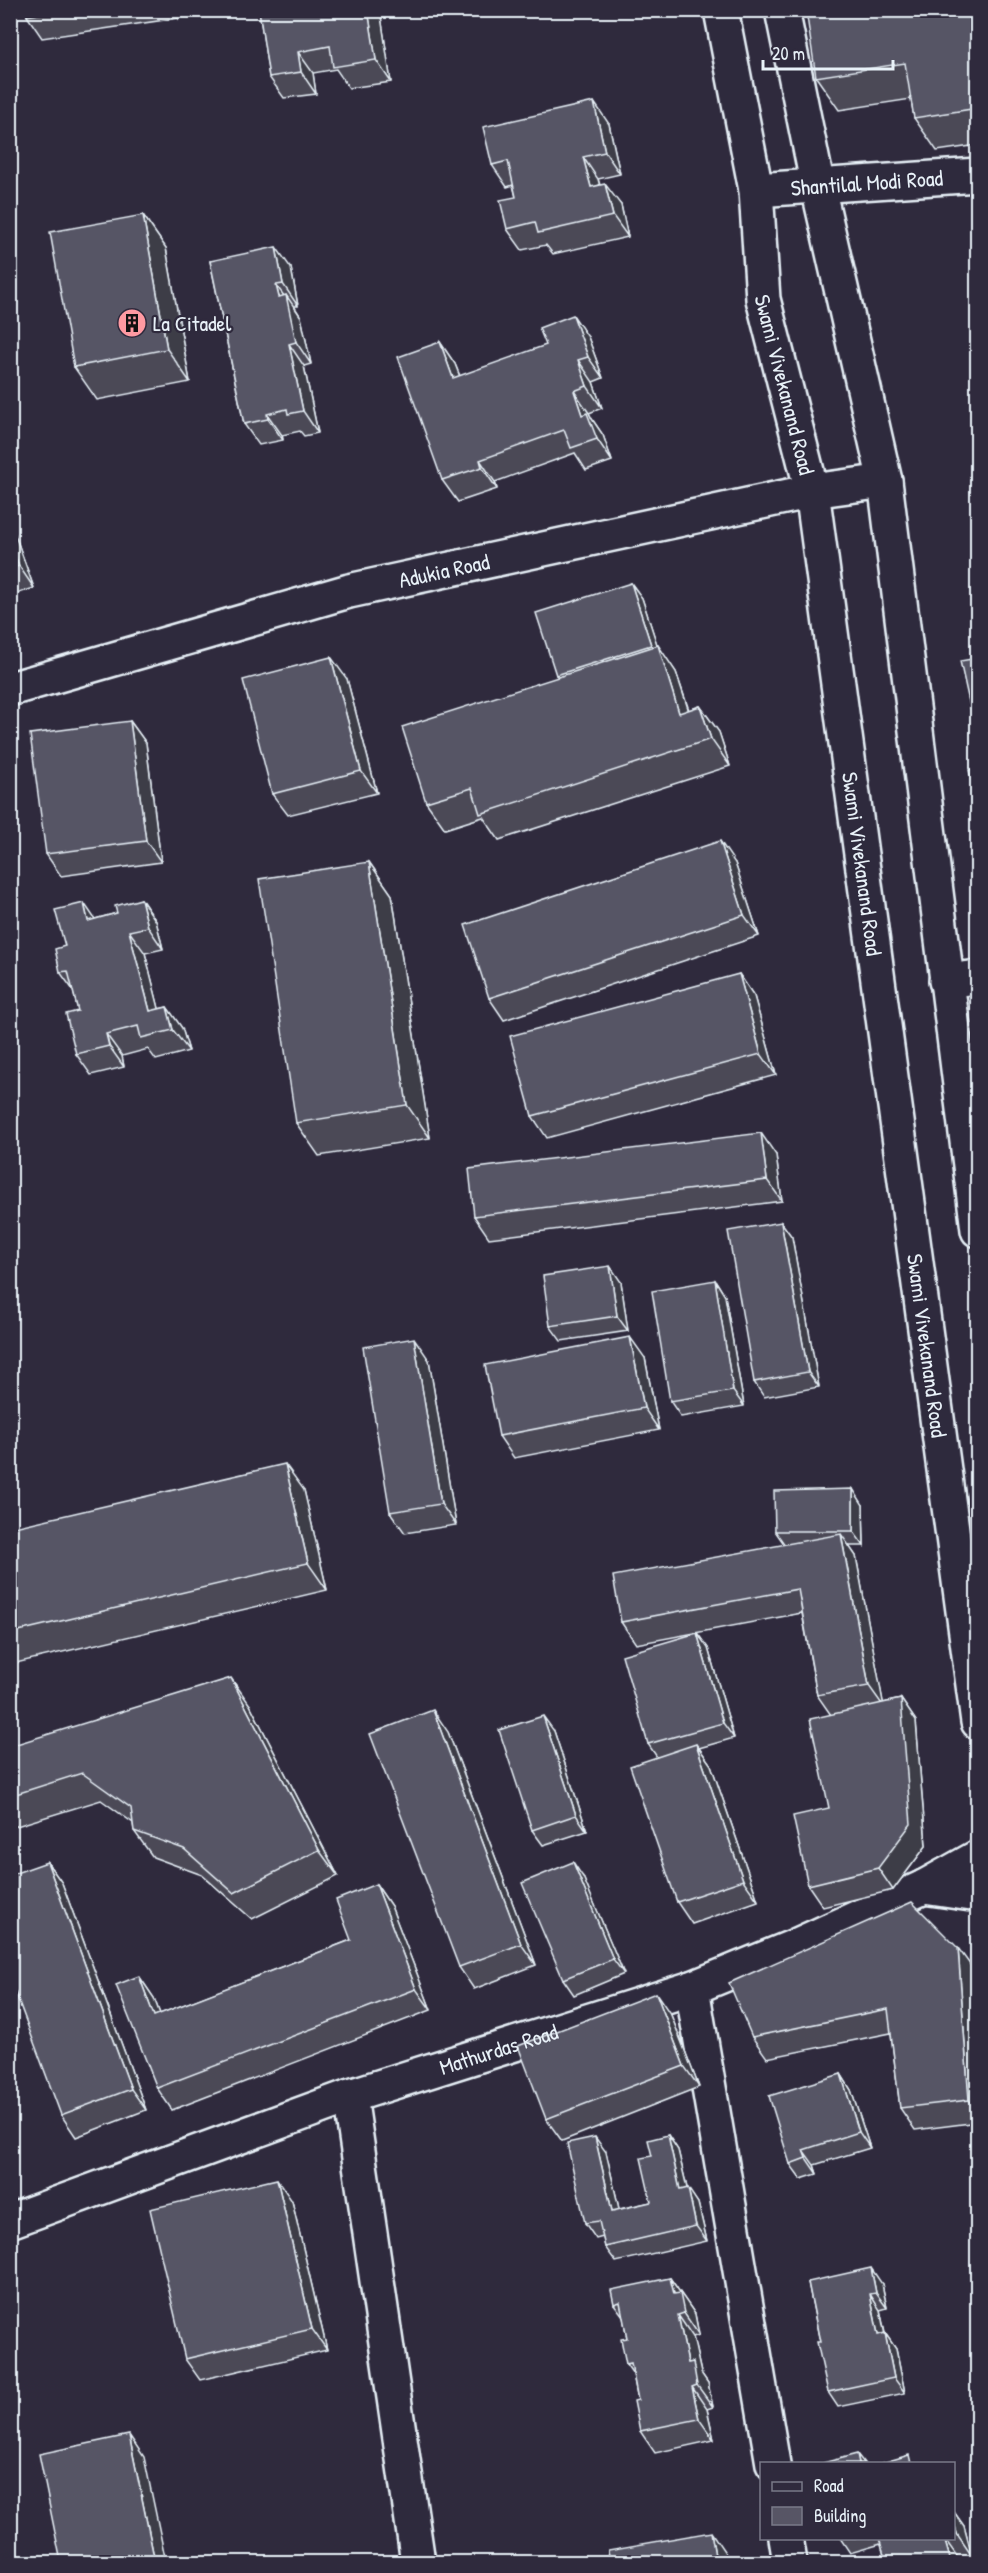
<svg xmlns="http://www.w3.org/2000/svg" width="988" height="2573" font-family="'Patrick Hand',sans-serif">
	<rect width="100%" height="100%" fill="#2f2a3d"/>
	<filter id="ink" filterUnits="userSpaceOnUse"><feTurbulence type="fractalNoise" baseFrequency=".0167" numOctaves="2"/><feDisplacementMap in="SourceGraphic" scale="12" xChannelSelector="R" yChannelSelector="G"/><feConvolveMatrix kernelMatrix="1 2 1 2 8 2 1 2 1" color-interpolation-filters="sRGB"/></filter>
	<g filter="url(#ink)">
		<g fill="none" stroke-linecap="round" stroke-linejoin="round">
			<g stroke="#e8f1f8" stroke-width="38">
				<g id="street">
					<path id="s1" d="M10 689 349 591 812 491 885 481"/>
					<polyline points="946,981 978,977"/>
					<polyline points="692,1988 773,2464"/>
					<polyline points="350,2096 418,2562"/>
					<polyline points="786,2538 790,2562"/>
				</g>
			</g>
			<g stroke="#e8f1f8" stroke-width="38">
				<g id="secondary">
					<path id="s2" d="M756 190 978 175"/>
					<polyline points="924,1887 978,1895"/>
					<path id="s3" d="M10 2221 350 2096 692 1988 795 1946 924 1887 978 1857"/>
				</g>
			</g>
			<g stroke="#e8f1f8" stroke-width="38">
				<g id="primary">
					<path id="s4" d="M721 10 756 190 763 299 812 491 978 1722"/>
					<polyline points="782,10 818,187 885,481 978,1230"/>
				</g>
			</g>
			<use href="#street" stroke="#2f2a3d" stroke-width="33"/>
			<use href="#secondary" stroke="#2f2a3d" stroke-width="33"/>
			<use href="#primary" stroke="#2f2a3d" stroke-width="33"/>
		</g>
		<g fill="#4b4957" stroke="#e8f1f8" stroke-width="1.5">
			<polygon points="26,10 177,10 178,18 42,38 27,16"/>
			<polygon points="259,10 380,10 391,82 349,88 336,69 313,73 316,94 284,98 269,77"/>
			<polygon points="978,10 978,145 937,151 914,118 911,99 839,110 816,77"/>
			<polygon points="609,124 620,174 598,179 600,185 621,205 628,237 553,254 546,245 522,250 507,229 516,197 513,185 507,187 492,165"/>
			<polygon points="143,215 166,248 190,382 97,400 74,367"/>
			<polygon points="210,261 291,268 298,306 294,306 301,317 311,364 304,366 318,433 304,436 300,431 282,435 283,440 259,445 244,424"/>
			<polygon points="588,337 603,378 593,382 602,408 589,413 592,419 603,435 612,461 586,470 575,453 495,482 497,489 458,502 442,480 440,342 455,364 460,376"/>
			<polygon points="10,521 34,588 10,596"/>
			<polygon points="631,583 642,598 657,645 676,672 689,710 700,706 719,732 730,766 499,840 483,817 445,829 426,802 558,677 556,675"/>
			<polygon points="347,679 377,793 288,815 272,794"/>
			<polygon points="130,721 146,743 161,862 61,876 46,854"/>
			<polygon points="369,862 392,895 430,1138 319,1156 296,1123"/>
			<polygon points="735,863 759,936 504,1020 489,998"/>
			<polygon points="141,899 156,921 163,949 145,953 159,1009 167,1007 182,1028 189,1051 156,1060 148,1049 122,1056 124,1067 91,1075 76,1054 78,1011 73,990 60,972 65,946 95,919 117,913"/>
			<polygon points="739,974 754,996 776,1075 547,1138 532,1116"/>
			<polygon points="776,1155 782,1201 489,1238 474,1216"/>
			<polygon points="781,1222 792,1237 819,1387 764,1397 754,1382"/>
			<polygon points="715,1280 725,1296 744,1406 681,1417 670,1401"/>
			<polygon points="621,1282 628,1331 561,1341 550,1326"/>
			<polygon points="645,1358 659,1430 514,1458 499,1436"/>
			<polygon points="429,1360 456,1525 405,1533 390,1512"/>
			<polygon points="304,1490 327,1590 16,1663 10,1655 10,1528"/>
			<polygon points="863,1505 864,1546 849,1546 856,1556 883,1703 901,1699 916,1721 926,1846 893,1890 823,1907 808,1885 829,1808 831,1715 817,1695 802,1613 636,1644 621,1622 785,1545 775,1531"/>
			<polygon points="697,1633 708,1648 734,1738 699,1748 711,1765 758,1901 692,1924 677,1902 657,1757 648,1744"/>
			<polygon points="250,1705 338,1876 252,1919 202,1875 153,1857 134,1831 133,1823 101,1800 10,1828 10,1746"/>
			<polygon points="554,1731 587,1831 543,1845 532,1830"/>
			<polygon points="448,1732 536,1965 474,1989 459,1967"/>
			<polygon points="47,1862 62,1883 146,2110 76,2137 61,2115"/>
			<polygon points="583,1877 624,1974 574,1995 563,1979"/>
			<polygon points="376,1884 391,1906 431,2010 172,2110 157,2088 139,1976 154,1998 160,2014 351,1940"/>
			<polygon points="974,1970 978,2026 978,2122 915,2130 900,2108 891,2033 767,2058 752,2037"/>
			<polygon points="671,2015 699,2087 562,2141 546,2119"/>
			<polygon points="841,2074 851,2090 870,2148 814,2165 817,2174 801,2179 790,2164"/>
			<polygon points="668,2135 678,2150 687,2188 698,2203 707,2241 616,2262 605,2247 603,2237 596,2239 585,2223 606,2152 619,2209 651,2202 652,2156"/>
			<polygon points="292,2201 327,2350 200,2380 185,2359"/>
			<polygon points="670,2278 695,2314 699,2335 693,2337 701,2373 708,2383 713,2407 707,2409 714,2440 655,2453 640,2431 638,2400 633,2374 626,2364 627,2338 623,2316 614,2304"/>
			<polygon points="808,2282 882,2284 887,2308 880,2310 885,2333 896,2349 905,2393 838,2407 828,2392 820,2342"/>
			<polygon points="954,2512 964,2526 972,2556 959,2559 960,2562 886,2562 881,2544 850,2553 840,2538 954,2538"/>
		</g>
		<g fill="#3d3c47" stroke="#e8f1f8" stroke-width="1.5">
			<polygon points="172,10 177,10 178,18"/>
			<polygon points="368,10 380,10 391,82 376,60"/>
			<polygon points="298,52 313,73 316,94 301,72"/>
			<polygon points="594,102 609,124 620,174 605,152"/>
			<polygon points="583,157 598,179 606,209 591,187"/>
			<polygon points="605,184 621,205 628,237 613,216"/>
			<polygon points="143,215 166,248 190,382 167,349"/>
			<polygon points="276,247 291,268 298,306 283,284"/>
			<polygon points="276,285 287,300 286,295 301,317 311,364 296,342 279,297"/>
			<polygon points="573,315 588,337 603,378 588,357"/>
			<polygon points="440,342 455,364 469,400 453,378"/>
			<polygon points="289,344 304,366 318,433 303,411"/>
			<polygon points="578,360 593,382 602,408 587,386"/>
			<polygon points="574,391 589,413 592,419 603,435 612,461 597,439 582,415"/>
			<polygon points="267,414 282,435 283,440 268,419"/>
			<polygon points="480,460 495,482 497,489 482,467"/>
			<polygon points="10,521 34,588 19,566 10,542"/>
			<polygon points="631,583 642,598 662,660 651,645"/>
			<polygon points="658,645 676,672 698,739 679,713"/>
			<polygon points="331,657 347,679 377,793 361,771"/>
			<polygon points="700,706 719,732 730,766 711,739"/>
			<polygon points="130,721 146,743 161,862 146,841"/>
			<polygon points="720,841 735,863 759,936 744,915"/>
			<polygon points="369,862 392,895 430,1138 407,1105"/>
			<polygon points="141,899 156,921 163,949 148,927"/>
			<polygon points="84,903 99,925 88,921"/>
			<polygon points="129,931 145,953 165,1032 150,1011"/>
			<polygon points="739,974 754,996 776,1075 761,1054"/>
			<polygon points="167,1007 182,1028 189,1051 173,1030"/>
			<polygon points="106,1034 122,1056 124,1067 109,1046"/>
			<polygon points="761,1133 776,1155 782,1201 767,1180"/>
			<polygon points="781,1222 792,1237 819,1387 808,1372"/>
			<polygon points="610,1266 621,1282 628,1331 617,1316"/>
			<polygon points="715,1280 725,1296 744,1406 733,1391"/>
			<polygon points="630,1337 645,1358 659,1430 644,1408"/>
			<polygon points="414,1338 429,1360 456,1525 441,1504"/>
			<polygon points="285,1464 304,1490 327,1590 308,1563"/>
			<polygon points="853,1489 863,1505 864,1546 853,1531"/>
			<polygon points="841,1534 856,1556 884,1707 869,1686"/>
			<polygon points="697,1633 708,1648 734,1738 723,1723"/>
			<polygon points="231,1678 250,1705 338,1876 319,1850"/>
			<polygon points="901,1699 916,1721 926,1846 893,1890 878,1868"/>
			<polygon points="433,1710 448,1732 536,1965 521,1944"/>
			<polygon points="543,1716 554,1731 587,1831 576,1815"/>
			<polygon points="696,1744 711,1765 758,1901 743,1880"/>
			<polygon points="47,1862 62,1883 146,2110 131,2089"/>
			<polygon points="573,1862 583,1877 624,1974 613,1959"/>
			<polygon points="376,1884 391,1906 431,2010 416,1989"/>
			<polygon points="958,1948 974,1970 978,2026 978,2112 969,2100"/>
			<polygon points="139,1976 154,1998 169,2038 154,2016"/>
			<polygon points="656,1993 671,2015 699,2087 684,2066"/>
			<polygon points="841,2074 851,2090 870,2148 859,2132"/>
			<polygon points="668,2135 678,2150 691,2205 680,2190"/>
			<polygon points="595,2137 606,2152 623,2226 612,2211"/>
			<polygon points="803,2150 814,2165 817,2174 806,2158"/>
			<polygon points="277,2179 292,2201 327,2350 312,2329"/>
			<polygon points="688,2188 698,2203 707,2241 696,2226"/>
			<polygon points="871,2268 882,2284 887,2308 876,2293"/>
			<polygon points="670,2278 695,2314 699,2335 684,2313 674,2294"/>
			<polygon points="870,2294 880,2310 888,2350 878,2335"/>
			<polygon points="678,2315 693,2337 701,2373 708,2383 713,2407 697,2385 688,2363"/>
			<polygon points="885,2333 896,2349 905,2393 894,2378"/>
			<polygon points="692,2387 707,2409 714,2440 699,2419"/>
			<polygon points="129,2435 144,2457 166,2562 155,2562"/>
			<polygon points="857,2454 864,2463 859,2463"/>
			<polygon points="954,2512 964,2526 972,2556 957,2534 954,2522"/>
			<polygon points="711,2532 726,2554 727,2562 716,2562"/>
			<polygon points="944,2538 959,2559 960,2562 951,2562"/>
		</g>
		<g fill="#575565" stroke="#e8f1f8" stroke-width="1.5">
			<polygon points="26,10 65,10 27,16"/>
			<polygon points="259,10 368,10 376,60 333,67 330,46 298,52 301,72 269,77"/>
			<polygon points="806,10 978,10 978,108 914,118 905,63 816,77"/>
			<polygon points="594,102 605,152 583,157 591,187 605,184 613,216 538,233 535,222 507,229 500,200 516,197 508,161 492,165 483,127"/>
			<polygon points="143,215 167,349 74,367 50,232"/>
			<polygon points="276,247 283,284 276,285 279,297 286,295 296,342 289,344 303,411 288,414 287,409 267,414 268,419 244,424 210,261"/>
			<polygon points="573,315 588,357 578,360 587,386 574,391 582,415 587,413 597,439 571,448 564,430 480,460 482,467 442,480 398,357 440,342 453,378 546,345 539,328"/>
			<polygon points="10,542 19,566 10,569"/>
			<polygon points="631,583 651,645 556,675 536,613"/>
			<polygon points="658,645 679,713 700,706 711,739 480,814 472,788 426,802 402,727"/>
			<polygon points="331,657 361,771 272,794 243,680"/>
			<polygon points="978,658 978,728 975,729 960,661"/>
			<polygon points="130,721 146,841 46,854 30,734"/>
			<polygon points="978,769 978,810 969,770"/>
			<polygon points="720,841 744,915 489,998 465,925"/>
			<polygon points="369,862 407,1105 296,1123 259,879"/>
			<polygon points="141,899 148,927 129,931 150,1011 167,1007 173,1030 141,1038 138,1026 106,1034 109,1046 76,1054 66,1014 78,1011 68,971 60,972 55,949 65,946 55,910 84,903 88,921 117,913 115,906"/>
			<polygon points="739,974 761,1054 532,1116 510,1036"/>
			<polygon points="761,1133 767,1180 474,1216 469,1169"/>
			<polygon points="781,1222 808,1372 754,1382 728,1231"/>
			<polygon points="610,1266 617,1316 550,1326 543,1276"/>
			<polygon points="715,1280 733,1391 670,1401 652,1291"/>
			<polygon points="630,1337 644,1408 499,1436 485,1365"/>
			<polygon points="414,1338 441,1504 390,1512 363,1347"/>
			<polygon points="285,1464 308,1563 10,1633 10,1528"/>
			<polygon points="853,1489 853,1531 775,1531 774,1491"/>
			<polygon points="841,1534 869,1686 817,1695 798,1589 621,1622 613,1576"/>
			<polygon points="697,1633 723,1723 648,1744 622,1655"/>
			<polygon points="231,1678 319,1850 234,1893 184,1849 134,1831 131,1808 82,1773 10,1796 10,1746"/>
			<polygon points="901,1699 911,1824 878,1868 808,1885 793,1816 829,1808 810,1719"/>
			<polygon points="433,1710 521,1944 459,1967 370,1734"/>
			<polygon points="543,1716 576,1815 532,1830 499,1730"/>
			<polygon points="696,1744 743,1880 677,1902 630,1766"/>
			<polygon points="47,1862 131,2089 61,2115 10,1978 10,1875"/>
			<polygon points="573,1862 613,1959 563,1979 522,1883"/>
			<polygon points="376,1884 416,1989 157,2088 116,1985 139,1976 154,2016 351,1940 336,1900"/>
			<polygon points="912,1902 958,1948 969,2100 900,2108 888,2009 752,2037 729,1983"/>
			<polygon points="656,1993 684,2066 546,2119 518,2046"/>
			<polygon points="841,2074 859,2132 803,2150 806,2158 790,2164 769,2096"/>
			<polygon points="668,2135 680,2190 688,2188 696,2226 605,2247 599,2221 585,2223 567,2143 595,2137 612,2211 651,2202 641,2158 652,2156 648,2140"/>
			<polygon points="277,2179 312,2329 185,2359 150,2209"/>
			<polygon points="871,2268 876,2293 870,2294 878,2335 885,2333 894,2378 828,2392 817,2342 820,2342 808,2282"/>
			<polygon points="670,2278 674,2294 680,2293 684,2313 678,2315 688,2363 693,2362 697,2385 692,2387 699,2419 640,2431 634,2401 638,2400 631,2363 626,2364 621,2339 627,2338 620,2302 614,2304 611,2290"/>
			<polygon points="129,2435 155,2562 61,2562 39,2454"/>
			<polygon points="857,2454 859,2463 823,2463"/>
			<polygon points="909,2455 911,2463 882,2463"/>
			<polygon points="954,2522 957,2534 954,2535"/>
			<polygon points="711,2532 716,2562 610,2562 608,2550"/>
			<polygon points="879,2538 944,2538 951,2562 886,2562"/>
		</g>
	</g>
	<defs>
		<g id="building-disc" transform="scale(1.5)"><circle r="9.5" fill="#ff9aa2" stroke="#2f2a3d"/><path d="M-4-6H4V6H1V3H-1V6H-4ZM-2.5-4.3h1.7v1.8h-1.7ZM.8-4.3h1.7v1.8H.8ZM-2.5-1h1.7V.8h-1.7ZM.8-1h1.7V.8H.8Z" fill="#111"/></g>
	</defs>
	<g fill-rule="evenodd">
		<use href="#building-disc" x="132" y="323"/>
	</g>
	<g text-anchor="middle" stroke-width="4.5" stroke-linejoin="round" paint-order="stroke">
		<g font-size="22" fill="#e8f1f8" stroke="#2f2a3d">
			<text dy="8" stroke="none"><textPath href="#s2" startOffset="111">Shantilal Modi Road</textPath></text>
			<text dy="8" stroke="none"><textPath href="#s4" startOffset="381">Swami Vivekanand Road</textPath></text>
			<text dy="8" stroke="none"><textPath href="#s1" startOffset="450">Adukia Road</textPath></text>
			<text dy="8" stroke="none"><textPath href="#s4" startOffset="867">Swami Vivekanand Road</textPath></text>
			<text dy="8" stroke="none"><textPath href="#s4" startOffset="1353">Swami Vivekanand Road</textPath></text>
			<text dy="8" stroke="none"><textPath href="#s3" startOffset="518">Mathurdas Road</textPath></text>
		</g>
		<g font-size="22" fill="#e8f1f8" stroke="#2f2a3d" text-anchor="start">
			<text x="153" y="331">La Citadel</text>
		</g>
	</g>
	<rect width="988" height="2573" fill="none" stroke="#2f2a3d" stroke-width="36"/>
	<rect x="18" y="18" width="952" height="2537" fill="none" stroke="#e8f1f8" stroke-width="2" filter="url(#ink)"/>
	<rect x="760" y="2462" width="195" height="78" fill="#2f2a3d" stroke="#797a88" stroke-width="1.5"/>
	<rect x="772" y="2482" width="30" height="9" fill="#2f2a3d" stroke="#797a88" stroke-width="1.5"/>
	<text x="814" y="2492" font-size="18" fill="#e8f1f8">Road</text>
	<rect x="772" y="2507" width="30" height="18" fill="#575565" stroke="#797a88" stroke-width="1.5"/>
	<text x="814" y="2522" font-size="18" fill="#e8f1f8">Building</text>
	<path d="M763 60v9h130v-9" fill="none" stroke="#e8f1f8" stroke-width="3"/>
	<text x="772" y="60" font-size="18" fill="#e8f1f8" stroke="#2f2a3d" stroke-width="4.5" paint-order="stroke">20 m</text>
</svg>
